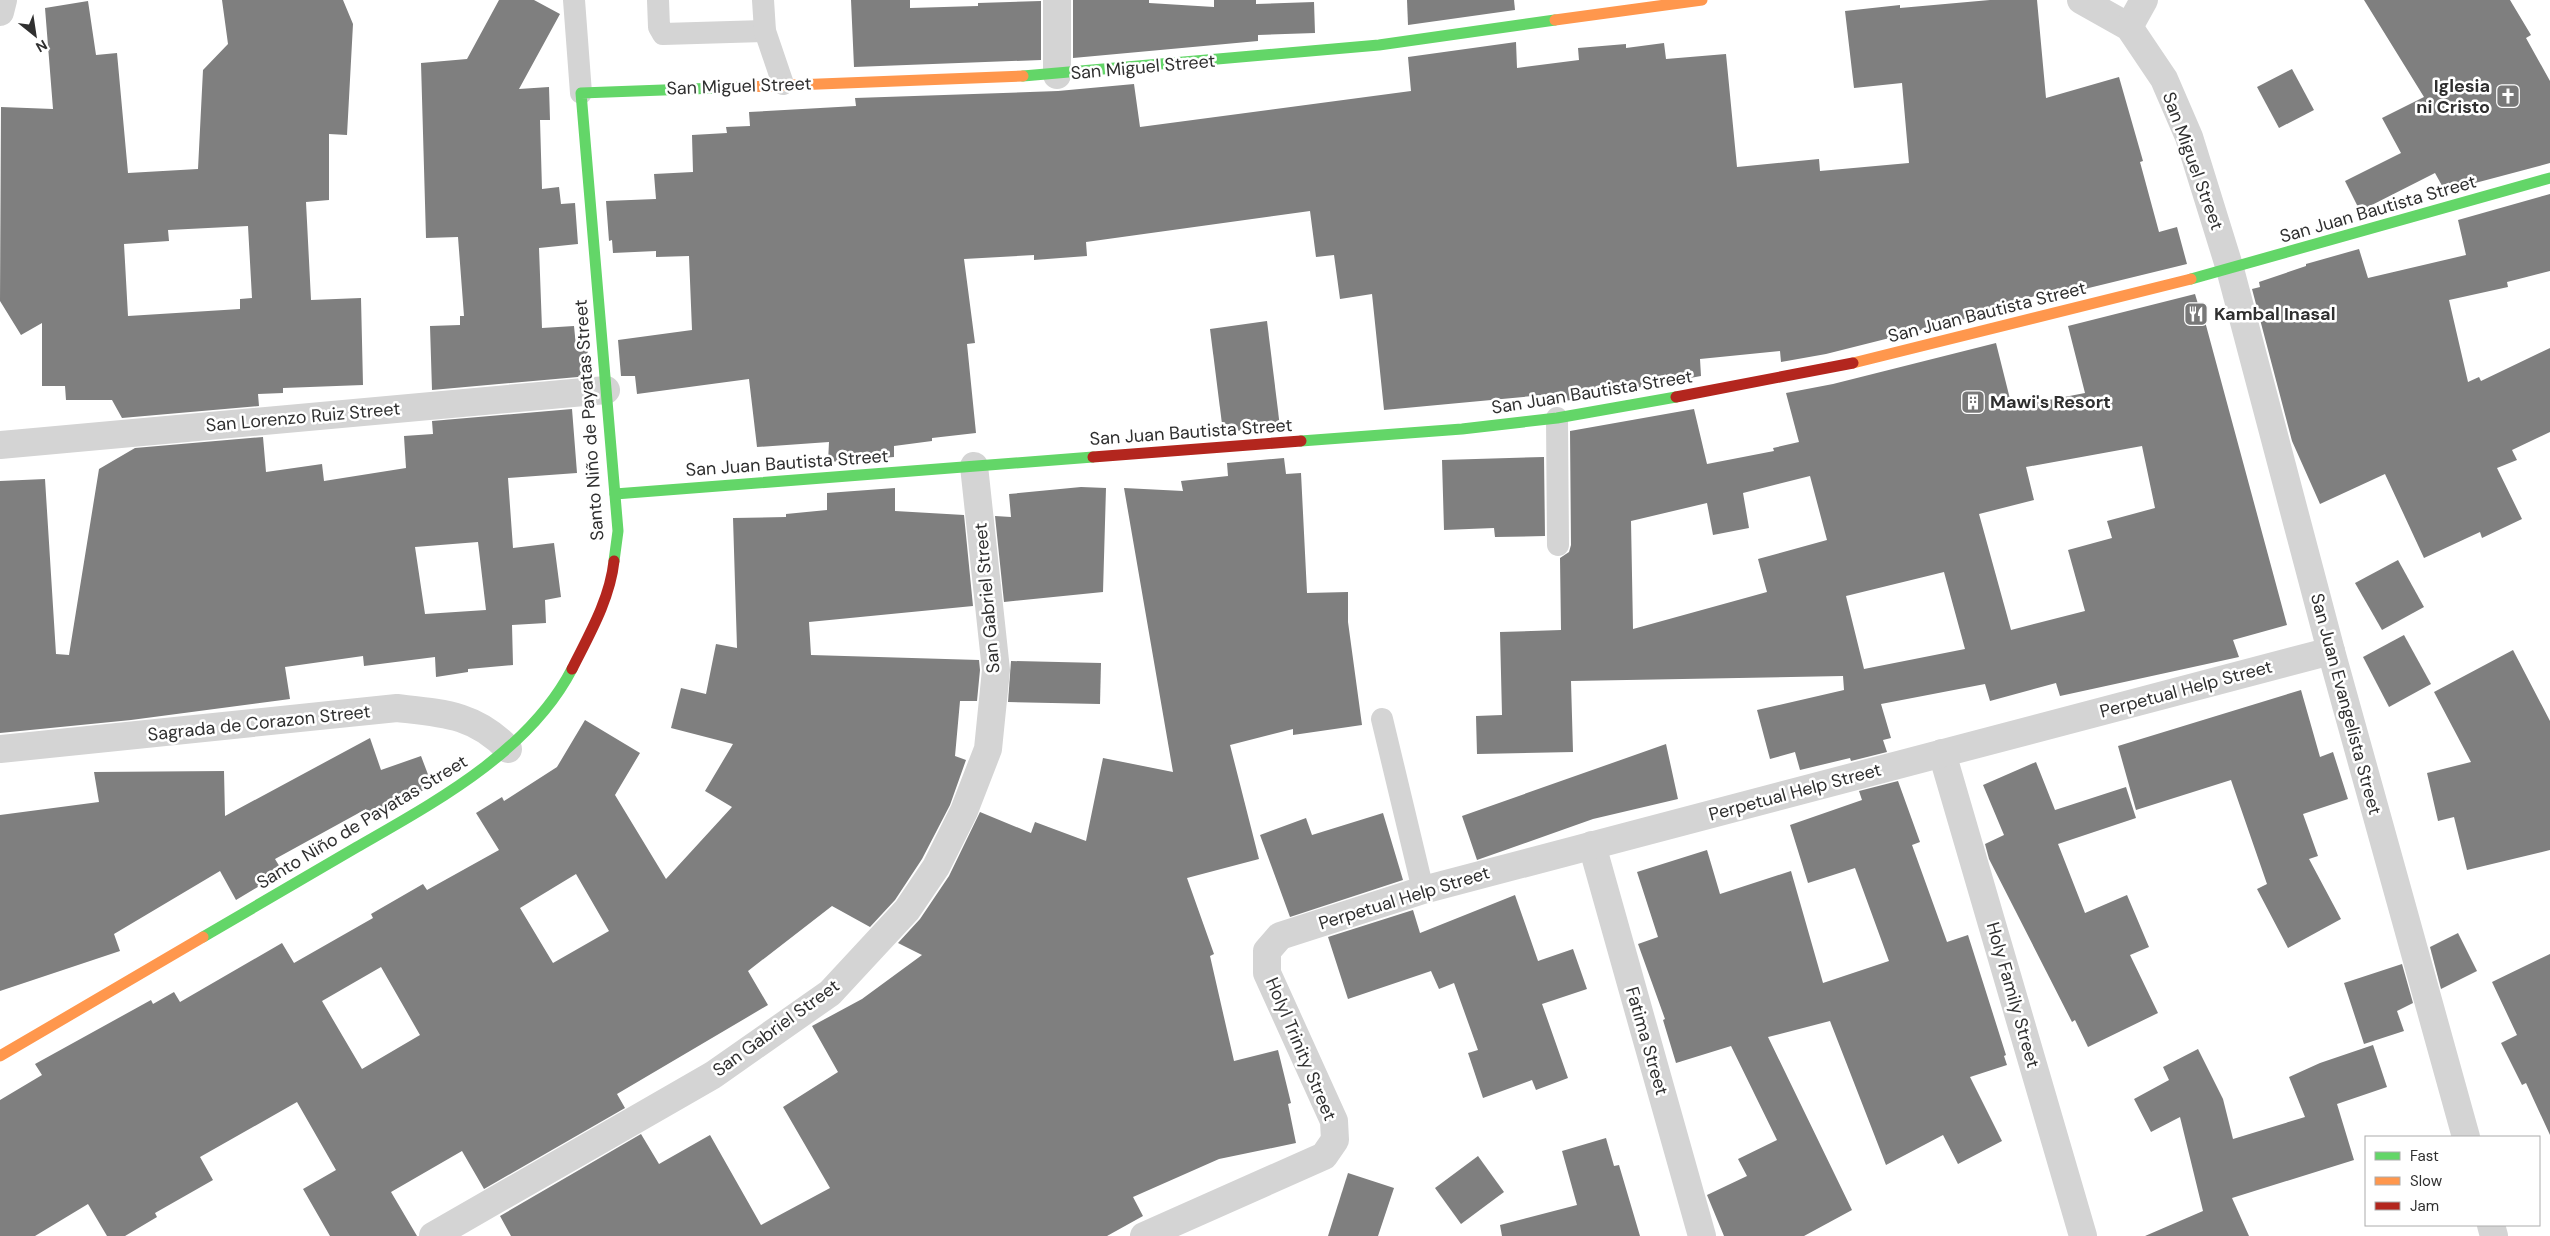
<svg xmlns="http://www.w3.org/2000/svg" width="2550" height="1236" font-family="'DM Sans',sans-serif">
	<rect width="100%" height="100%" fill="#fff"/>
	<g fill="#7f7f7f" fill-rule="evenodd">
		<path d="M222 0H343L353 24 347 135 329 134V200L306 202 311 300 361 298 363 385 283 388V393L258 394 259 406 122 418 112 400H66L65 386H42V323L21 335 0 301 1 107 53 109 45 8 88 1 96 55 117 53 128 173 198 169 203 70 228 44ZM248 226 252 298 240 299V309L128 316 124 244 169 241 168 230Z"/>
		<polygon points="499,0 534,0 560,14 519,89 549,87 550,120 540,120 542,189 559,187 561,204 575,203 578,244 539,248 542,328 574,326 576,346 587,344 589,376 432,390 430,326 460,325 460,316 464,316 458,237 426,238 421,63 467,59"/>
		<polygon points="851,0 910,0 910,8 978,6 978,3 1041,1 1041,60 854,67"/>
		<polygon points="1073,0 1149,0 1149,3 1214,7 1214,0 1256,0 1256,4 1314,2 1315,33 1258,35 1258,41 1073,58"/>
		<polygon points="1407,0 1514,0 1515,10 1408,25"/>
		<polygon points="1990,0 2037,0 2046,98 2119,77 2143,161 2140,162 2159,232 2177,227 2187,264 2060,295 2058,289 1988,310 1989,313 1826,354 1781,362 1780,351 1700,359 1701,376 1565,401 1565,393 1384,410 1372,294 1340,299 1334,255 1316,257 1310,211 1086,242 1087,256 1034,260 1034,255 964,259 975,343 967,344 976,433 932,438 932,441 894,446 894,457 828,462 829,442 757,447 749,379 637,394 635,376 621,376 618,340 692,330 689,256 656,257 656,251 613,253 612,240 609,241 606,201 656,199 654,174 693,172 692,135 727,133 726,127 750,126 749,112 856,106 855,98 1058,91 1134,84 1140,127 1411,91 1408,57 1516,42 1517,68 1579,60 1578,48 1626,44 1626,48 1664,43 1666,59 1726,54 1737,167 1819,159 1820,171 1909,163 1902,83 1854,88 1845,11 1900,5 1900,8"/>
		<polygon points="2364,0 2510,0 2531,35 2526,38 2550,81 2550,163 2445,191 2435,173 2360,211 2345,181 2401,153 2382,118 2424,97"/>
		<polygon points="2292,69 2314,110 2279,128 2257,87"/>
		<polygon points="2550,194 2550,271 2507,282 2508,287 2449,300 2468,382 2479,377 2481,381 2550,348 2550,432 2512,450 2517,460 2497,468 2522,519 2482,538 2480,532 2424,558 2385,474 2320,504 2292,441 2252,289 2260,287 2259,282 2306,266 2306,264 2359,249 2368,278 2466,255 2458,220"/>
		<path d="M2195 294 2198 304 2200 303 2287 625 2233 640 2239 657 2060 696 2056 683 1990 701 1985 684 1881 704 1891 738 1883 740 1887 752 1851 761 1850 758 1800 770 1795 752 1770 759 1757 710 1844 690 1843 676 1571 681 1573 752 1477 754 1476 716 1502 715 1500 632 1561 630 1560 558 1569 552 1571 545 1570 431 1694 409 1707 464 1774 451 1773 448 1799 442 1786 393 1833 384 1996 343 2012 407 2085 393 2068 326ZM2142 446 2155 508 2107 521 2112 538 2068 550 2085 611 2011 630 1979 514 2034 500 2026 467ZM1810 476 1827 540 1758 559 1767 592 1633 629 1631 521 1707 503 1713 535 1749 528 1743 493ZM1944 572 1965 649 1864 669 1846 596Z"/>
		<polygon points="1267,321 1280,427 1223,432 1210,329"/>
		<path d="M572 409 577 473 508 478 513 548 554 543 561 597 545 600 546 623 512 625 513 665 468 669V672L436 677 435 657 364 666 363 656 285 667 290 699 131 720 0 733V481L45 479 56 654 69 655 99 469 135 448 263 437 266 472 322 464 324 481 406 468 404 436 433 434 432 421ZM478 542 486 610 425 614 415 547Z"/>
		<polygon points="1544,457 1545,536 1495,537 1494,528 1444,530 1442,460"/>
		<polygon points="1284,458 1286,474 1301,473 1307,593 1348,592 1348,622 1362,725 1293,735 1293,729 1230,745 1259,859 1187,878 1214,954 1210,956 1234,1061 1278,1050 1291,1103 1288,1104 1296,1143 1219,1159 1133,1197 1143,1216 1107,1236 511,1236 500,1216 641,1134 659,1164 710,1135 761,1225 830,1188 783,1107 838,1072 812,1026 862,999 922,955 898,943 920,919 949,876 980,812 1031,833 1035,822 1086,841 1103,758 1173,772 1124,488 1183,491 1181,481 1228,476 1227,463"/>
		<polygon points="1081,487 1106,488 1103,592 1004,602 995,516 1011,517 1009,494"/>
		<path d="M895 488V511L964 515 973 606 809 622 811 655 979 660 980 670 977 701H960L955 756 966 760 950 805 922 859 895 900 870 927 832 906 748 971 768 1005 617 1094 625 1108 484 1189 462 1151 391 1192 417 1236H330L303 1189 336 1170 297 1102 200 1157 213 1180 155 1213 157 1217 125 1236H107L88 1204 35 1236H0V1100L42 1075 35 1064 151 1000 153 1004 174 992 180 1002 282 943 294 963 373 918 371 914 423 884 427 890 499 850 476 813 502 797 504 801 557 767 585 720 640 753 615 795 666 879 732 807 705 791 733 744 671 728 681 688 706 694 716 644 737 648 733 518 786 517V514L827 510V493ZM576 874 609 931 553 963 520 908ZM381 967 420 1035 362 1069 322 1001Z"/>
		<polygon points="2398,560 2424,607 2382,630 2355,583"/>
		<polygon points="2404,635 2431,684 2389,707 2363,657"/>
		<polygon points="2513,650 2550,721 2550,850 2467,870 2454,817 2438,821 2427,773 2471,762 2434,692"/>
		<polygon points="1011,661 1101,663 1100,704 1008,702"/>
		<polygon points="2301,690 2320,757 2333,752 2348,799 2303,814 2318,856 2309,859 2341,919 2288,948 2257,889 2267,884 2231,780 2136,810 2118,746"/>
		<polygon points="370,738 381,770 421,756 432,785 393,808 369,817 366,809 275,859 283,872 236,900 220,871 114,934 120,951 0,991 0,815 99,802 94,772 224,771 225,816"/>
		<polygon points="1666,744 1678,799 1593,819 1477,860 1462,816"/>
		<polygon points="2036,762 2055,810 2126,787 2136,818 2058,844 2085,913 2127,895 2149,947 2130,955 2158,1013 2088,1047 2075,1020 2072,1022 1989,859 1985,844 2004,835 1983,785"/>
		<polygon points="1898,781 1920,842 1912,845 1947,942 1968,935 2006,1055 2004,1056 2007,1065 1970,1077 2002,1141 1958,1164 1943,1135 1886,1165 1830,1021 1768,1037 1852,1210 1804,1236 1724,1236 1707,1195 1747,1176 1738,1159 1777,1140 1731,1046 1676,1063 1663,1020 1665,1019 1638,944 1658,937 1637,872 1707,850 1720,894 1791,871 1823,983 1889,961 1855,868 1808,883 1790,825 1862,800 1859,791"/>
		<polygon points="1383,813 1403,880 1290,917 1260,835 1306,818 1312,835"/>
		<polygon points="1515,895 1538,961 1573,949 1587,989 1542,1004 1568,1078 1536,1090 1532,1080 1483,1098 1468,1053 1478,1050 1454,983 1439,989 1431,971 1348,999 1328,937 1413,910 1420,933"/>
		<polygon points="2458,933 2477,971 2441,989 2430,947"/>
		<polygon points="2550,954 2550,1135 2526,1083 2522,1085 2501,1043 2517,1035 2492,982"/>
		<polygon points="2402,964 2413,1003 2397,1011 2404,1031 2364,1044 2344,983"/>
		<polygon points="2373,1045 2387,1087 2337,1104 2354,1160 2232,1198 2249,1236 2145,1236 2203,1211 2180,1117 2151,1132 2134,1099 2169,1080 2163,1067 2198,1049 2223,1099 2233,1139 2305,1117 2289,1077 2320,1063"/>
		<polygon points="1606,1138 1614,1166 1619,1165 1640,1236 1502,1236 1500,1225 1577,1205 1562,1151"/>
		<polygon points="1478,1156 1504,1192 1461,1224 1435,1188"/>
		<polygon points="1348,1173 1394,1188 1378,1236 1328,1236"/>
	</g>
	<g fill="none" stroke-linecap="round" stroke-linejoin="round">
		<g stroke="#d4d4d4" stroke-width="22">
			<polyline points="574,0 581,93"/>
			<polyline points="658,0 659,27 663,34 765,31"/>
			<polyline points="763,0 765,31 783,84"/>
			<polyline points="1557,418 1558,545"/>
			<polyline points="1382,719 1423,890"/>
		</g>
		<g stroke="#d4d4d4" stroke-width="28">
			<polyline points="1057,0 1057,75"/>
			<polyline points="2081,0 2129,27 2164,79 2189,137 2230,269 2331,651 2466,1137"/>
			<polyline points="0,12 3,0"/>
			<polyline points="2129,27 2144,0"/>
			<polyline points="0,445 606,390"/>
			<path d="M0 749 397 708C442 713 475 714 508 749"/>
			<polyline points="1942,753 2083,1236"/>
			<polyline points="1592,845 1702,1236"/>
			<polyline points="2491,1225 2494,1236"/>
			<polyline points="433,1236 713,1075 830,993 907,910 936,867 964,811 988,749 996,670 974,466"/>
			<polyline points="1144,1236 1324,1156 1335,1140 1334,1121 1267,973 1267,951 1280,936 1423,890 2331,651"/>
		</g>
		<g stroke="#63d668" stroke-width="11">
			<polyline points="1023,76 1379,45 1555,20"/>
			<polyline points="2191,279 2550,178"/>
			<polyline points="1301,441 1462,429 1557,418 1676,397"/>
			<polyline points="615,494 1093,457"/>
			<polyline points="614,561 618,531 581,93 745,87"/>
			<path d="M203 937C254 907 305 877 357 847 435 802 529 752 572 669"/>
		</g>
		<g stroke="#ff974d" stroke-width="11">
			<polyline points="1555,20 1702,0"/>
			<polyline points="745,87 1023,76"/>
			<polyline points="1853,363 2191,279"/>
			<polyline points="0,1056 203,937"/>
		</g>
		<g stroke="#b3261e" stroke-width="11">
			<polyline points="1676,397 1853,363"/>
			<polyline points="1093,457 1301,441"/>
			<path d="M572 669C589 635 610 599 614 561"/>
		</g>
	</g>
	<defs>
		<g id="church-square" transform="scale(1.25)"><rect x="-9" y="-9" width="18" height="18" rx="4" fill="#787878" stroke="#fff"/><path d="M-1.2-6h2.4v3.5h3.3v2.4h-3.3V6h-2.4V-.1h-3.3v-2.4h3.3Z" fill="#fff"/></g>
		<g id="restaurant-square" transform="scale(1.25)"><rect x="-9" y="-9" width="18" height="18" rx="4" fill="#787878" stroke="#fff"/><path d="M-5-6h1v4h1v-4h1v4h1v-4h1v5L-1.5 .5V6h-2V.5L-5-1ZM5-6V6H3V1.5H1.5Q1.5-4 5-6Z" fill="#fff"/></g>
		<g id="building-square" transform="scale(1.25)"><rect x="-9" y="-9" width="18" height="18" rx="4" fill="#787878" stroke="#fff"/><path d="M-4-6H4V6H1V3H-1V6H-4ZM-2.5-4.3h1.7v1.8h-1.7ZM.8-4.3h1.7v1.8H.8ZM-2.5-1h1.7V.8h-1.7ZM.8-1h1.7V.8H.8Z" fill="#fff"/></g>
	</defs>
	<g fill-rule="evenodd">
		<use href="#church-square" x="2508" y="96"/>
		<use href="#restaurant-square" x="2196" y="314"/>
		<use href="#building-square" x="1973" y="402"/>
	</g>
	<g text-anchor="middle" stroke-width="5" stroke-linejoin="round" paint-order="stroke">
		<g font-size="18" fill="#2f2f2f" stroke="#fff">
			<text transform="translate(1143 67) rotate(-5)" y="6">San Miguel Street</text>
			<text transform="translate(739 86) rotate(-2)" y="6">San Miguel Street</text>
			<text transform="translate(2193 161) rotate(70)" y="6">San Miguel Street</text>
			<text transform="translate(2378 209) rotate(-16)" y="6">San Juan Bautista Street</text>
			<text transform="translate(1987 312) rotate(-14)" y="6">San Juan Bautista Street</text>
			<text transform="translate(1592 392) rotate(-9)" y="6">San Juan Bautista Street</text>
			<text transform="translate(303 417) rotate(-5)" y="6">San Lorenzo Ruiz Street</text>
			<text transform="translate(589 420) rotate(-94)" y="6">Santo Niño de Payatas Street</text>
			<text transform="translate(1191 432) rotate(-4)" y="6">San Juan Bautista Street</text>
			<text transform="translate(787 463) rotate(-4)" y="6">San Juan Bautista Street</text>
			<text transform="translate(987 598) rotate(-95)" y="6">San Gabriel Street</text>
			<text transform="translate(2186 689) rotate(-15)" y="6">Perpetual Help Street</text>
			<text transform="translate(2346 704) rotate(75)" y="6">San Juan Evangelista Street</text>
			<text transform="translate(259 723) rotate(-6)" y="6">Sagrada de Corazon Street</text>
			<text transform="translate(1795 792) rotate(-15)" y="6">Perpetual Help Street</text>
			<text transform="translate(362 822) rotate(-31)" y="6">Santo Niño de Payatas Street</text>
			<text transform="translate(1404 898) rotate(-17)" y="6">Perpetual Help Street</text>
			<text transform="translate(2013 995) rotate(74)" y="6">Holy Family Street</text>
			<text transform="translate(776 1028) rotate(-36)" y="6">San Gabriel Street</text>
			<text transform="translate(1647 1041) rotate(74)" y="6">Fatima Street</text>
			<text transform="translate(1301 1049) rotate(67)" y="6">Holyl Trinity Street</text>
		</g>
		<g font-size="18" font-weight="bold" fill="#2f2f2f" stroke="#fff" text-anchor="start">
			<text x="2490" y="92" text-anchor="end">Iglesia<tspan x="2490" dy="21">ni Cristo</tspan></text>
			<text x="2214" y="320">Kambal Inasal</text>
			<text x="1990" y="408">Mawi's Resort</text>
		</g>
	</g>
	<rect x="2365" y="1136" width="175" height="90" fill="#ffffff" stroke="#acacac"/>
	<rect x="2375" y="1152" width="25" height="8" fill="#63d668" stroke="#acacac"/>
	<text x="2410" y="1161" font-size="15" fill="#2f2f2f">Fast</text>
	<rect x="2375" y="1177" width="25" height="8" fill="#ff974d" stroke="#acacac"/>
	<text x="2410" y="1186" font-size="15" fill="#2f2f2f">Slow</text>
	<rect x="2375" y="1202" width="25" height="8" fill="#b3261e" stroke="#acacac"/>
	<text x="2410" y="1211" font-size="15" fill="#2f2f2f">Jam</text>
	<g transform="translate(35 35) rotate(150)" stroke="#ffffff" stroke-width="4" paint-order="stroke">
	<path d="M0-4L9 19L0 12L-9 19Z" fill="#2f2f2f"/>
	<text y="-8" font-size="14" font-weight="bold" text-anchor="middle" fill="#2f2f2f">N</text>
	</g>
</svg>
